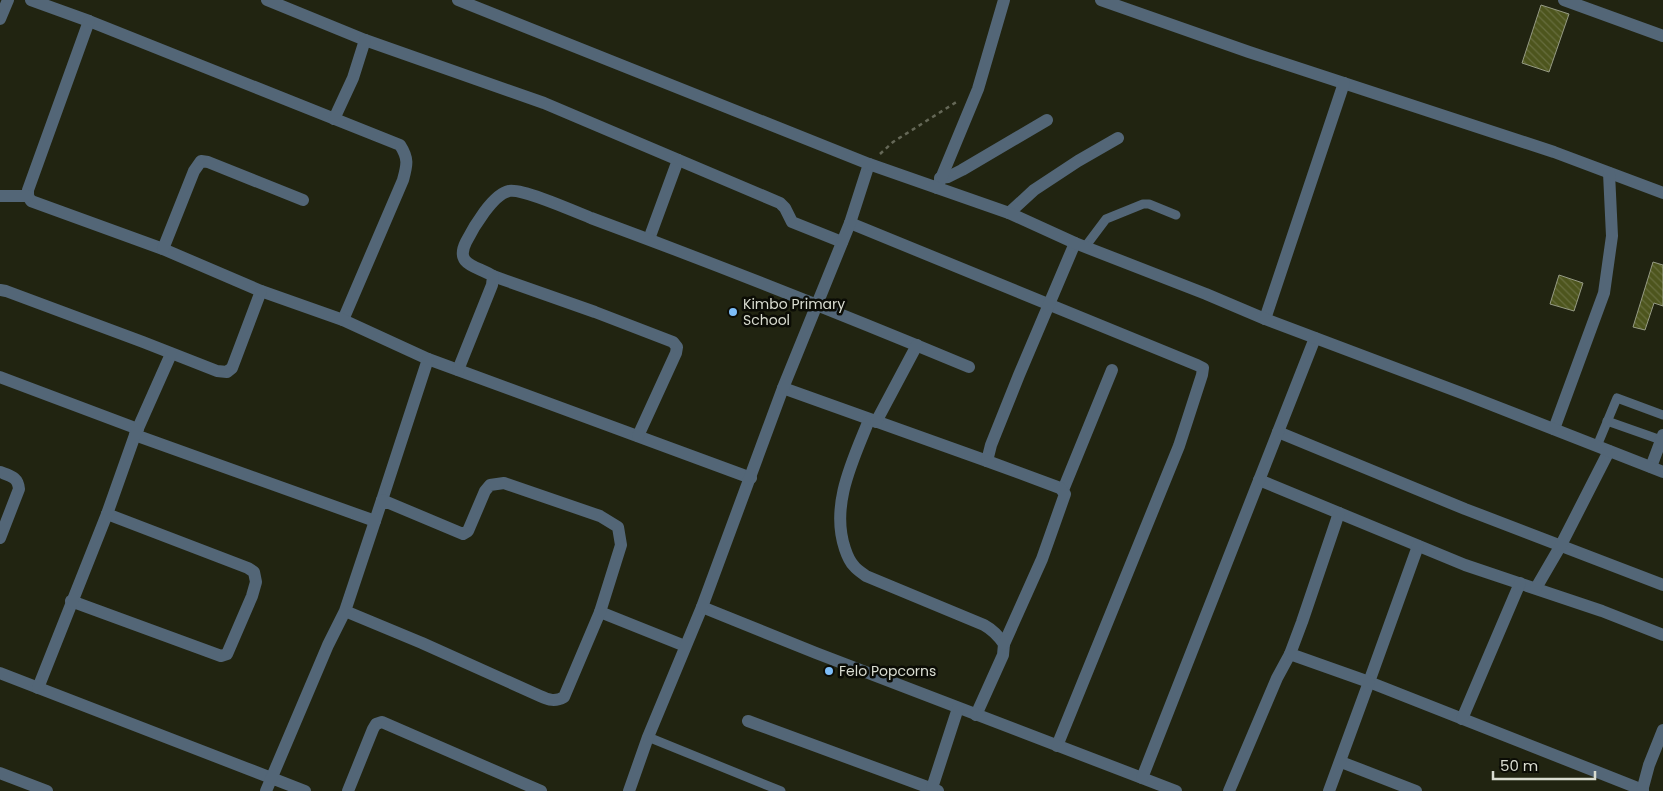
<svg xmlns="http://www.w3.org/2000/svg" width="1663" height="791" font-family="Poppins,sans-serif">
	<defs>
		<pattern id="building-back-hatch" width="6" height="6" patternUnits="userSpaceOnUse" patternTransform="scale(1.25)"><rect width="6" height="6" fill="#4d551d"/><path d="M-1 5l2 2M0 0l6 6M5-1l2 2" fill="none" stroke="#666d3d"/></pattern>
	</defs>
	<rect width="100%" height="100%" fill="#212411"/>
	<g fill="url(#building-back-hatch)" stroke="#959a83">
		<polygon points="1541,5 1569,14 1549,72 1522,63"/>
		<polygon points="1653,262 1663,265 1663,306 1654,303 1645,330 1633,327"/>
		<polygon points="1559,275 1583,283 1574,311 1550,304"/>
	</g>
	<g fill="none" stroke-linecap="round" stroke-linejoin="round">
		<polyline stroke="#656857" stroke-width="2.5" stroke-dasharray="4 4" stroke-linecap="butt" points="880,154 893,142 958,101"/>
		<g stroke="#536677" stroke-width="9">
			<polyline points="1085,247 1106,219 1143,204 1149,204 1176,215"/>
			<polyline points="1607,421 1661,440"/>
			<polyline points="1597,446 1617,398 1663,415"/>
			<polyline points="648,737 781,791"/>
		</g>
		<g stroke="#536677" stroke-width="12">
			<path d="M31 0 89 21 400 145C409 159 407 165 403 180L343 320"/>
			<polyline points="267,0 365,40 544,103 780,203 785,208 792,222 842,242"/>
			<polyline points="1101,0 1249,52 1554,152 1663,193"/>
			<polyline points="1564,0 1663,36"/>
			<polyline points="0,19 8,0"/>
			<polyline points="89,21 28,190 28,196 31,201 163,249 261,291 343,320 428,359 751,478"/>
			<polyline points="334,119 353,78 365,40"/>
			<polyline points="940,178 948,177 962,170 1047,120"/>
			<polyline points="937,188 978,89 1004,0"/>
			<polyline points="0,196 28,196"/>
			<polyline points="1009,213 1034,190 1078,161 1118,138"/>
			<polyline points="850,223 1197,365 1203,368 1202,375 1179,446 1057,746"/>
			<polyline points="649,239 678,160"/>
			<polyline points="163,249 194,171 201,161 208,162 303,200"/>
			<polyline points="493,276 595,312 673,342 677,347 676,353 638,436"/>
			<polyline points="0,290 6,291 143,342 217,371 227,372 232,368 261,291"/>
			<polyline points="1265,319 1344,83"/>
			<path d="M458 370 492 285 493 276C478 266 454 266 466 242 473 228 493 194 509 191 522 188 576 212 591 218 718 265 844 315 969 367"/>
			<polyline points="0,377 138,429"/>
			<polyline points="783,388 987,461"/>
			<path d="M869 420C853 460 830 505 845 549 847 555 850 562 854 566 857 570 862 573 866 576L984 625C993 630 998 635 1004 644L1003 655 976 715"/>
			<polyline points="876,422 917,345"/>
			<polyline points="1554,429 1604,293 1612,236 1609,173"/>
			<polyline points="1278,432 1465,509 1663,585"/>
			<polyline points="135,435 375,521"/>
			<polyline points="1651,467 1663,435"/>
			<path d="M0 472C11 476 18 477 19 489L0 538"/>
			<polyline points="1259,480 1465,565 1602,611 1663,635"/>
			<polyline points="1063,490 1112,370"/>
			<polyline points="382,500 428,359"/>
			<polyline points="1418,546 1369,682 1643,790"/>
			<polyline points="1536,588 1561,545 1609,451"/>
			<polyline points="71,601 221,656 227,654 252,596 256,582 254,572 248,568 107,514"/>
			<polyline points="702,607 816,653 1176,791"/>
			<polyline points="600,612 685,646"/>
			<polyline points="1004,644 1042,559 1065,494 1060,488 987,461 991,445 1019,375 1075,243"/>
			<polyline points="0,673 305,791"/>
			<polyline points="38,688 107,514 135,435 171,354"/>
			<polyline points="1462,719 1520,583"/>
			<polyline points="748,721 938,791"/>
			<polyline points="1341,762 1416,791"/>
			<polyline points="0,773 47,791"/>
			<polyline points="1142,778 1315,338"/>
			<polyline points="932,788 958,708"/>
			<path d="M266 791 328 645 345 611 382 500 463 534 468 531 485 491 490 485 504 483 600 516 618 527 621 545 600 612 564 697C555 702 549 700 540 696L422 643 345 611"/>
			<polyline points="348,791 373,729 376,724 382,722 541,791"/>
			<polyline points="629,791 648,737 702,607 783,388 850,223 869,164"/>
			<polyline points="1229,791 1277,678 1290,654"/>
			<polyline points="1329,791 1369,682 1290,654 1302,622 1339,513"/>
			<polyline points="1642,791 1649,765 1663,730"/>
		</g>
		<polyline stroke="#536677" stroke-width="12" points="458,0 869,164 1009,213 1075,243 1206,294 1265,319 1464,394 1663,472"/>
	</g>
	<g fill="#7dbef9" stroke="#0b0c05" stroke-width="2">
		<circle cx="733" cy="312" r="5"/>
		<circle cx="829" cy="671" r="5"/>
	</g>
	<g text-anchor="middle" stroke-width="5" stroke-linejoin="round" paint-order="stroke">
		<g font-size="14" fill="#daddd1" stroke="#0b0c05" text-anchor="start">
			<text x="743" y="309">Kimbo Primary<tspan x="743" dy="16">School</tspan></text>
			<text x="839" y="676">Felo Popcorns</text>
		</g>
	</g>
	<path d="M1493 771v8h102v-8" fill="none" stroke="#daddd1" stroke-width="2.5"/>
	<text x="1500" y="771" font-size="15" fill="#daddd1" stroke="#0b0c05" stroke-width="4" paint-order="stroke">50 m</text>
</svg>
